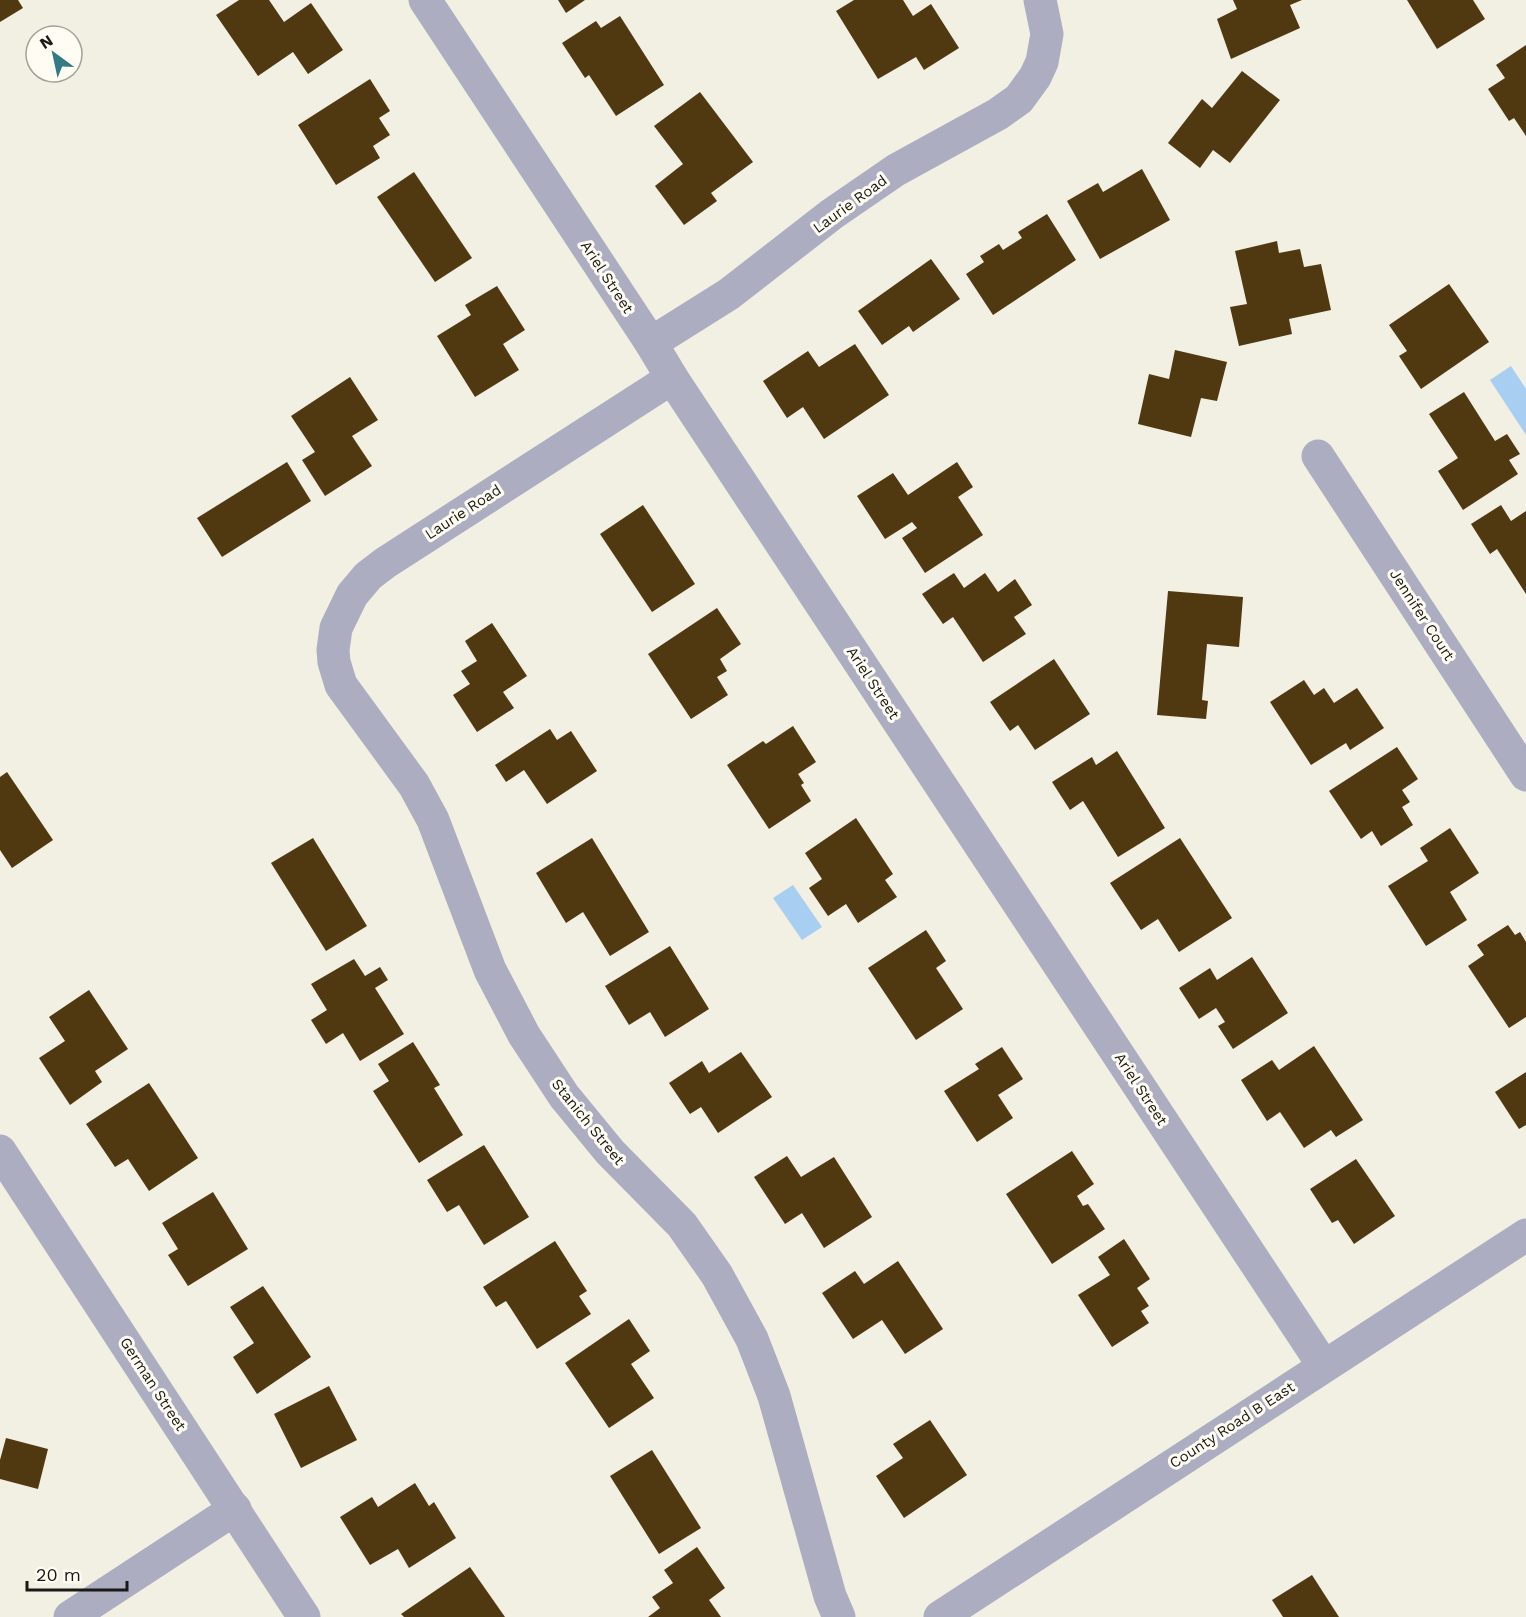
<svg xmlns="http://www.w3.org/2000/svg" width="1526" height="1617" font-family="'Work Sans',sans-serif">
	<rect width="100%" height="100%" fill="#f2efe3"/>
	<g fill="#a8cff1">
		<polygon points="1511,366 1526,389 1526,435 1490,380"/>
		<polygon points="793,885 822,927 802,940 773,898"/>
	</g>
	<g fill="#503811">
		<polygon points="0,0 18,0 23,8 0,22"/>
		<polygon points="239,0 269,0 284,22 311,3 343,50 308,74 293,52 258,76 216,15"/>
		<polygon points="558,0 585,0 566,13"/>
		<polygon points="854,0 903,0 913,16 931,4 959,48 924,70 916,57 878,79 836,11"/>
		<polygon points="1233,0 1302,0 1290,5 1300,28 1231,59 1217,19 1237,9"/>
		<polygon points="1407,0 1473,0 1485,19 1437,49"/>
		<polygon points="620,16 664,85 616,116 589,75 585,78 562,43 596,21 601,28"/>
		<polygon points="1526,45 1526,136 1514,118 1509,121 1488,89 1505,78 1496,65"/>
		<polygon points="1242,71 1280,100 1230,163 1213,150 1200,168 1168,143 1202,99 1212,108"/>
		<polygon points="370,79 390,111 379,118 390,135 373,146 380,158 336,185 298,125"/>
		<polygon points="700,92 753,162 711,193 717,201 684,225 655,186 683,164 654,126"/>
		<polygon points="1142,169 1170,220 1100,259 1067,201 1098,183 1103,192"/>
		<polygon points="414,172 472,258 435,282 377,197"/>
		<polygon points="1047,214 1076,260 993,315 966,274 984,262 980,256 999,244 1003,250 1022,238 1018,232"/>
		<polygon points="1277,241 1279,253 1300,249 1304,267 1321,264 1331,310 1289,319 1292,334 1239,346 1230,307 1247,304 1235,251"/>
		<polygon points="931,259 960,299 913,332 909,326 882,345 858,311"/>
		<polygon points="1449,284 1489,342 1421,389 1399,356 1407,351 1389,325"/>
		<polygon points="497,286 525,330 503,344 519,370 475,397 437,336 471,315 465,305"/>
		<polygon points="855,344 889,395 824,439 803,407 787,418 763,381 808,351 819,367"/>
		<polygon points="1175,350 1227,362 1217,401 1201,398 1191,437 1138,424 1149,374 1169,379"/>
		<polygon points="350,377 378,420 352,436 372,466 325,496 302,460 315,452 291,416"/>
		<polygon points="1464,392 1495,441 1507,434 1520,454 1509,460 1518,474 1463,510 1438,471 1458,458 1429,414"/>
		<polygon points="287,462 311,501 222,557 197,518"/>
		<polygon points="957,462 973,487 958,497 983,535 925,573 902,538 917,528 912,522 885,539 857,496 893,473 908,495"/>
		<polygon points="643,505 695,584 652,612 600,534"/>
		<polygon points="1501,505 1511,521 1526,511 1526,594 1497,549 1490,554 1471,524"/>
		<polygon points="954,573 964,588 985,573 998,592 1015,579 1032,605 1014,617 1026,634 983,662 953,617 943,624 922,594"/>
		<polygon points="1168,591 1243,597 1239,647 1207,644 1202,700 1208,701 1206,719 1157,715"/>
		<polygon points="717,608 741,644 720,659 727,671 717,677 728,695 691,719 648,654"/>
		<polygon points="492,623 527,676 503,692 514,708 477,732 453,695 470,684 461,671 477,661 465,641"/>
		<polygon points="1054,659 1090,714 1035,750 1018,725 1010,731 990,702"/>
		<polygon points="1304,680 1314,695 1324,688 1334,703 1357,688 1384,728 1350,750 1346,743 1311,765 1270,702"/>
		<polygon points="793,726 816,762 798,774 804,783 801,785 811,801 769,829 727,765 763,741 766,744"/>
		<polygon points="550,729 557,740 571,731 597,771 547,804 524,770 506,782 495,765"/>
		<polygon points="1397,747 1418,779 1402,790 1410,802 1402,807 1413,825 1381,846 1372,831 1361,839 1329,791"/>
		<polygon points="1117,751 1165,828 1118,857 1083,801 1070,810 1052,782 1092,757 1096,765"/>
		<polygon points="7,772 53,840 12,868 0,850 0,777"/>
		<polygon points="856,818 893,874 885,880 897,897 858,923 846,904 828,916 809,888 822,879 805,853"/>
		<polygon points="1450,828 1479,873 1450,892 1467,920 1426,946 1388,886 1428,861 1420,848"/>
		<polygon points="313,838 367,926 326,951 271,863"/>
		<polygon points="592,838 649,932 610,956 583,912 566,923 536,873"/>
		<polygon points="1180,838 1232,918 1179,952 1158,919 1141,930 1110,883"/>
		<polygon points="1508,925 1515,935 1520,932 1526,942 1526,1017 1509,1028 1468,966 1484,955 1477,945"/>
		<polygon points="926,930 946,961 936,968 963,1009 916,1040 868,968"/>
		<polygon points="670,946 709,1009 665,1037 650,1012 629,1025 605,986"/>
		<polygon points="1252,957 1288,1013 1233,1049 1218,1026 1225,1022 1216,1008 1199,1019 1179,988 1210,968 1217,980"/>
		<polygon points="354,959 365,976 380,967 388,980 375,988 404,1034 360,1061 343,1033 326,1044 311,1020 327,1010 311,984"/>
		<polygon points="89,990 128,1049 95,1071 102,1082 70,1105 39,1058 65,1041 49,1017"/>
		<polygon points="413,1042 440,1085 434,1088 463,1135 419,1163 373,1091 389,1081 378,1064"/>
		<polygon points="1314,1046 1363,1120 1336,1137 1331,1130 1304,1148 1280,1112 1267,1121 1241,1080 1272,1060 1279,1070"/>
		<polygon points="1002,1047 1023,1079 998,1095 1013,1118 977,1142 944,1091 979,1069 975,1064"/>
		<polygon points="741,1052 772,1097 718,1133 701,1107 690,1114 669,1083 702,1061 709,1073"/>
		<polygon points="1526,1072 1526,1125 1519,1129 1495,1092"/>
		<polygon points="149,1083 198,1158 149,1191 128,1159 115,1167 86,1124"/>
		<polygon points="484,1145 529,1217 484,1245 459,1205 447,1212 427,1180"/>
		<polygon points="1072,1151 1094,1184 1077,1196 1083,1206 1088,1204 1105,1229 1052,1264 1006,1194"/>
		<polygon points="787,1156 801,1177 834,1157 872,1217 824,1248 802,1213 785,1224 754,1177"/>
		<polygon points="1356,1159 1395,1216 1354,1244 1338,1220 1332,1223 1310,1189"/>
		<polygon points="213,1192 248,1249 188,1286 168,1255 178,1249 162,1223"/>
		<polygon points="1124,1239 1150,1279 1137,1288 1149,1306 1141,1311 1149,1323 1112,1347 1078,1295 1110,1275 1098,1257"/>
		<polygon points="555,1241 587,1291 579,1296 591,1314 537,1349 506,1301 496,1307 483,1287"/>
		<polygon points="898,1261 943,1329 905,1354 882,1320 853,1339 822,1293 855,1271 864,1284"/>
		<polygon points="263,1286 311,1357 257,1394 233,1357 254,1343 230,1307"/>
		<polygon points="629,1319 650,1351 631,1364 654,1398 609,1428 565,1363"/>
		<polygon points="329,1386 357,1440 301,1468 274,1414"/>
		<polygon points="930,1420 967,1475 904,1518 876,1476 903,1458 893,1444"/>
		<polygon points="6,1438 48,1449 38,1489 0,1479 0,1460"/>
		<polygon points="652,1450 701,1528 659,1554 610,1476"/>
		<polygon points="415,1483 429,1506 434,1502 456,1538 409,1568 398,1549 370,1565 340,1517 372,1497 378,1507"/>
		<polygon points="697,1547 725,1588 709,1600 721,1617 648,1617 660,1608 652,1597 673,1583 664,1570"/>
		<polygon points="470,1567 505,1617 404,1617 401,1614"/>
		<polygon points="1312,1575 1339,1617 1283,1617 1272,1600"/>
	</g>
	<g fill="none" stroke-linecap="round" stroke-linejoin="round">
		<g stroke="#acadc1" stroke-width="33">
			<polyline points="425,0 651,343 672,378 1323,1365"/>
			<polyline points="651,343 729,294 832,214 896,170 998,114 1019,99 1035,77 1042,62 1047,34 1040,0"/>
			<polyline points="672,378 385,563 368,576 352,595 336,628 333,650 334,662 341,685 414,785 433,820 490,970 524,1035 564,1096 610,1152 682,1225 717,1275 752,1339 774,1396 830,1596 839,1617"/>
			<polyline points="1318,456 1526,775"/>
			<polyline points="0,1151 304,1617"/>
			<polyline points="70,1617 235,1509"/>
			<polyline points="940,1617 1526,1235"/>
		</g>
	</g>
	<g text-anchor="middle" stroke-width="6" stroke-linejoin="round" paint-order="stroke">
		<g font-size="15" fill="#1a1915" stroke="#fffcf3">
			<text transform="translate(850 204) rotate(-36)" y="5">Laurie Road</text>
			<text transform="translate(607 277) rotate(57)" y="5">Ariel Street</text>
			<text transform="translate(463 512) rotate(-33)" y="5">Laurie Road</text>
			<text transform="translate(1422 615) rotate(57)" y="5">Jennifer Court</text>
			<text transform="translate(873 683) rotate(57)" y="5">Ariel Street</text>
			<text transform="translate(1141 1089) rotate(57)" y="5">Ariel Street</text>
			<text transform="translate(588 1122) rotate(51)" y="5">Stanich Street</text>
			<text transform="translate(153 1384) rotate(57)" y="5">German Street</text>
			<text transform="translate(1232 1425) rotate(-33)" y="5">County Road B East</text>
		</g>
	</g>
	<g transform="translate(54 54) rotate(327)"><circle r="28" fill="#fffcf3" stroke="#a3a19a" stroke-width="1.5"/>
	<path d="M0-4.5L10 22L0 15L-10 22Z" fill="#327a84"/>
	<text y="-9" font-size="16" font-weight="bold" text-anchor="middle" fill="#1a1915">N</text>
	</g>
	<path d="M27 1581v9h100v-9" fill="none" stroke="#1a1915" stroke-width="3"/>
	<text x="36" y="1581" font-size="18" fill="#1a1915" stroke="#fffcf3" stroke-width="4.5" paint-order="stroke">20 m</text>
</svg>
